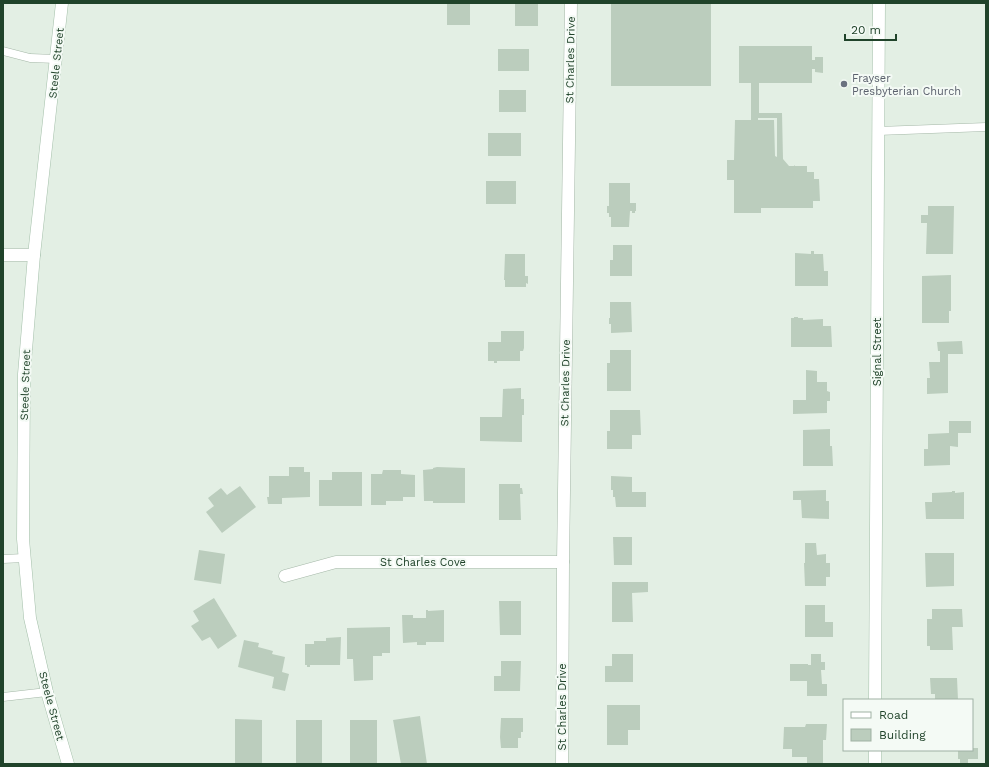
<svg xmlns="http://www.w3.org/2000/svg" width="989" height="767" font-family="'Work Sans',sans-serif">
	<rect width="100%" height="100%" fill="#e3efe4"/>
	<g fill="#bbcdbd" fill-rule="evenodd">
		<rect x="447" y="3" width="23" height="22"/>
		<rect x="515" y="3" width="23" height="23"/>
		<rect x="611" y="3" width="100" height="83"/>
		<path d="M739 46H812V60H815V57H823V73L815 72V69H812V83H759V113H782L783 159 789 166H794V165L795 166H807V172H814V179H819L820 201H813V208H761V213H734V180H727V160H734L735 120H751V83H739ZM758 118H777V157L775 156 774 120H758Z"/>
		<rect x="498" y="49" width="31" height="22"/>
		<rect x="499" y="90" width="27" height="22"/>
		<rect x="488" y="133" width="33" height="23"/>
		<rect x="486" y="181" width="30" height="23"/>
		<polygon points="609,183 630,183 630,203 636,203 636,211 635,211 635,213 632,213 632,211 630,211 629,227 611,227 611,217 609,217 609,213 607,213 607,206 609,206"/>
		<polygon points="928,206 954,206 953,254 926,254 927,223 921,223 921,215 928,215"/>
		<polygon points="613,245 632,245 632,276 610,276 610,260 613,260"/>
		<polygon points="811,251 814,251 814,254 823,254 824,271 828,271 828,286 795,286 795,253 811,254"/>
		<polygon points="505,254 525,254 525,276 528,276 528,284 526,283 526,287 505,287 505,280 504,280"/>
		<polygon points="951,275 951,311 949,311 949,323 922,323 922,276"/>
		<polygon points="610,302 631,302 632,332 611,333 611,324 609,324 609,318 610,318"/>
		<polygon points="794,317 798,317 798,318 803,318 803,320 823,319 823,326 831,326 832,347 791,347 791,318 794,318"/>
		<polygon points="501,331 524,331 524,348 523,351 520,351 520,361 497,361 497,363 494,363 494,361 488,361 488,342 501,342"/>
		<polygon points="962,341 963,354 948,354 948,393 927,394 927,378 930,378 929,362 940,362 940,351 938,351 937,342"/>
		<polygon points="610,350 631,350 631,391 607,391 607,363 610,363"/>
		<polygon points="806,370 817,371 817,382 827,382 827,391 830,392 830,401 827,401 827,413 793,414 793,400 806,400"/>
		<polygon points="521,388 521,399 524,399 524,415 522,415 522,442 480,441 480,417 502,417 503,389"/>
		<polygon points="610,410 640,410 641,435 632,435 632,449 607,449 607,431 610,431"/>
		<polygon points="949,421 971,421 971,433 958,433 958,447 950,446 950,465 924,466 924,449 928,449 928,434 949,433"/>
		<polygon points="830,429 830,446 832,446 833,466 803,466 803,430"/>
		<polygon points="289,467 304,467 304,472 310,472 310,497 282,498 282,504 268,504 267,497 269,497 269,476 289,476"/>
		<polygon points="437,467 465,468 465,503 433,503 433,501 424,501 423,470 433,469 433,468"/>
		<polygon points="383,470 401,470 401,474 415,475 415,497 403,497 403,501 386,501 386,505 371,505 371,474 382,474"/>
		<polygon points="332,472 362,472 362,506 319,506 319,480 332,480"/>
		<polygon points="611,476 632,477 632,492 646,492 646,507 616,507 615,497 613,497 613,490 611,490"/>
		<polygon points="499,484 520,484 520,488 522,488 523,494 520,494 521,520 499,520"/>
		<polygon points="240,486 256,507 222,533 206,512 214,506 208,498 221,488 227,495"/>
		<polygon points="826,490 826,501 829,501 829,519 802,518 801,500 793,500 793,491"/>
		<polygon points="952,491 955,491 955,493 964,492 964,519 926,519 925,502 932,502 932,493 952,492"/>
		<polygon points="613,537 632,537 632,565 614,565"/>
		<polygon points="805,543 816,543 817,555 826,554 826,563 830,563 830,577 826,577 826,586 805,586 804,563 805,563"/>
		<polygon points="199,550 225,554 221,584 194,580"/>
		<polygon points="925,553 954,553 954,586 926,587"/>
		<polygon points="612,582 648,582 648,592 632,593 633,622 612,622"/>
		<polygon points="214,598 237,636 218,649 210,637 202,641 191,626 199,621 193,611"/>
		<polygon points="499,601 521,601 521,635 500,635"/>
		<polygon points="805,605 825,605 825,622 833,622 833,637 805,637"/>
		<polygon points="932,609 962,609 963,627 952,627 953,650 930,650 930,646 927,646 927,619 932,619"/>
		<polygon points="426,610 428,610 428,611 444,610 444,642 426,642 426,645 417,645 417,642 403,643 402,615 413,615 413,618 426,618"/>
		<polygon points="390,627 390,653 382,653 382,656 373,656 373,680 354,681 353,659 347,659 347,628"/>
		<polygon points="341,637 340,665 310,665 310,667 307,667 307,665 305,665 305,644 314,644 314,641 326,641 326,638"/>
		<polygon points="244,640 259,643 258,647 273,651 272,654 285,657 282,672 289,674 285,691 272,688 274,677 238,667"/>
		<polygon points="612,654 633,654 633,682 605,682 605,666 612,666"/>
		<polygon points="811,654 821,654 821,662 825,662 825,670 821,670 822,684 827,684 827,696 807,696 807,681 790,681 790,664 808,664 808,665 811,665"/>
		<polygon points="501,661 521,661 520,691 494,691 494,676 501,676"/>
		<polygon points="930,678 957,678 958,700 935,700 935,694 931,694"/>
		<polygon points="607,705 640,705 640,730 628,730 628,745 607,745"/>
		<polygon points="420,716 427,764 401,764 393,720"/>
		<polygon points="501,718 523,718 523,732 521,732 521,738 518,738 518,748 501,748 500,737"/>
		<polygon points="235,719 262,720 262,764 235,764"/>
		<rect x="296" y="720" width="26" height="44"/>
		<rect x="350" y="720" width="27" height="44"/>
		<polygon points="806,724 827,724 826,740 823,740 823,764 807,764 807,757 792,757 792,749 783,749 784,727 805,727"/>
		<polygon points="972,748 978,748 978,759 968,759 968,764 960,764 960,759 958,759 958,750 972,750"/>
	</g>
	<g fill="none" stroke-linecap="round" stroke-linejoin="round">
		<g stroke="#a5b8a8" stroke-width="9">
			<g id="lane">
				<polyline points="3,51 30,58 56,59"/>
				<polyline points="878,131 986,127"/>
				<polyline points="3,559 24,558"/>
				<polyline points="3,697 47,692"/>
			</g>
		</g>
		<g stroke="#a5b8a8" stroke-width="13">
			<g id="street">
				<polyline points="3,255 34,255"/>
				<polyline points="285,576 336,562 563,562"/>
				<polyline points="562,764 563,562 571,3"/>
			</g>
		</g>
		<g stroke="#a3bfa9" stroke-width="13">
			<g id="secondary">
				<polyline points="62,3 34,255 24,374 23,539 30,618 47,692 68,764"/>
				<polyline points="875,700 879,3"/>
				<polyline points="875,764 875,750"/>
			</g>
		</g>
		<use href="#lane" stroke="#fff" stroke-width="8"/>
		<use href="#street" stroke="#fff" stroke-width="12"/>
		<use href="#secondary" stroke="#fff" stroke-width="12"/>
	</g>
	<circle fill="#6b7280" stroke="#f4faf5" stroke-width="1.5" cx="844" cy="84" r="4"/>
	<g text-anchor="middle" stroke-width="4" stroke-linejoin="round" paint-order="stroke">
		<g font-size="11" fill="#20432a" stroke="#f4faf5">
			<text transform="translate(570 60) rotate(-89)" y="4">St Charles Drive</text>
			<text transform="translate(56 63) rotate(-84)" y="4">Steele Street</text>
			<text transform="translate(877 352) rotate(-90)" y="4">Signal Street</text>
			<text transform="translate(565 383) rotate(-89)" y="4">St Charles Drive</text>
			<text transform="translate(25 385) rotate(-88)" y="4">Steele Street</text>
			<text x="423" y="566">St Charles Cove</text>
			<text transform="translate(52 706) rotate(75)" y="4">Steele Street</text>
			<text transform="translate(562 707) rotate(-90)" y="4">St Charles Drive</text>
		</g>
		<g font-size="11" fill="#5b616d" stroke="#f4faf5" text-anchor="start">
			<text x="852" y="82">Frayser<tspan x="852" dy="13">Presbyterian Church</tspan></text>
		</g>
	</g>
	<rect width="989" height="767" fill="none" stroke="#20432a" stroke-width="8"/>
	<rect x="843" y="699" width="130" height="52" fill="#f4faf5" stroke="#9fb1a4"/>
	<rect x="851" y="712" width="20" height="6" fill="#ffffff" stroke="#9fb1a4"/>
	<text x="879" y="719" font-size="12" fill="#20432a">Road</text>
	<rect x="851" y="729" width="20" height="12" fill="#bbcdbd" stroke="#9fb1a4"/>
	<text x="879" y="739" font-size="12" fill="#20432a">Building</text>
	<path d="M845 34v6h51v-6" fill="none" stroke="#20432a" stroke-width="2"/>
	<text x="851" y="34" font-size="12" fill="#20432a" stroke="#f4faf5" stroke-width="3" paint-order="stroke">20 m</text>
</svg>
